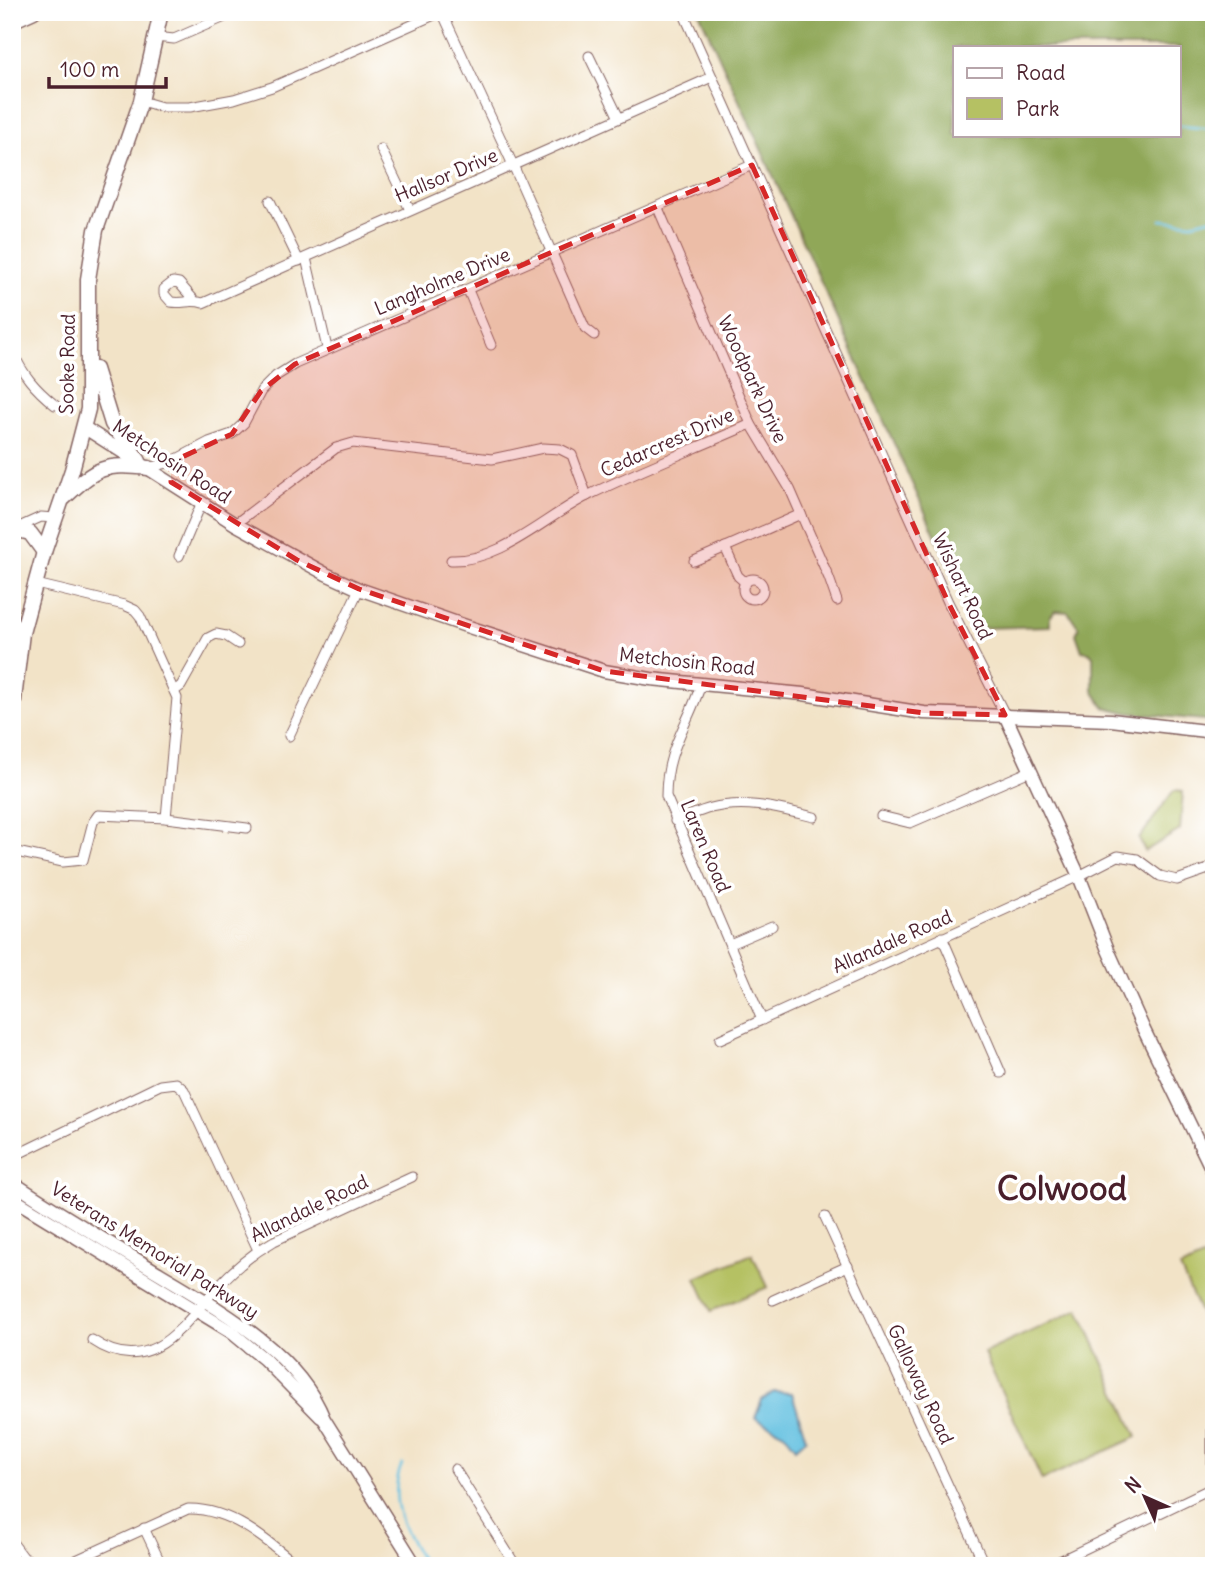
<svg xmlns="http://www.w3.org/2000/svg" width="1226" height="1578" font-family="Delius,sans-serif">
	<rect width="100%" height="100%" fill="#fff"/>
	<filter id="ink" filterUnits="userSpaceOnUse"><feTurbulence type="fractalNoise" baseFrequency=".0143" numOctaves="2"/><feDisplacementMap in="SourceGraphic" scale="14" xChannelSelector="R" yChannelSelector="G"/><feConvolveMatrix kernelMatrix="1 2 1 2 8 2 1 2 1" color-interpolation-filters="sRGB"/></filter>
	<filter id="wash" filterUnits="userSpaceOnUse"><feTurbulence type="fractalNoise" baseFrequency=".00686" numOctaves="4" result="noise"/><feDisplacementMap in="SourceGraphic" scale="28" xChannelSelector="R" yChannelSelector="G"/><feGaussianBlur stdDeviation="1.57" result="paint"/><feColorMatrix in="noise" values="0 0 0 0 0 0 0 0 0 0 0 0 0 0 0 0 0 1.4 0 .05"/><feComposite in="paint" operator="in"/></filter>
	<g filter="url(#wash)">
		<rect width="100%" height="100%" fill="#f2e3c7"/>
		<g fill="#b5c163" stroke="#807047" stroke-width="2">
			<polygon points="1174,790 1183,791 1180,830 1145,851 1139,839"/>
			<polygon points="752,1254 768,1287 711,1311 696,1278"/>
			<polygon points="1205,1257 1214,1260 1214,1317 1204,1321 1180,1268"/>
			<polygon points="1079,1309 1137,1437 1042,1480 984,1353"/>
		</g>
		<path fill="#90a759" stroke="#6d6342" stroke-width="2" fill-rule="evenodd" d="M699 12H1214V721L1129 713 1104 707 1093 691V656L1089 652 1082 651 1076 634 1079 628 1068 612 1055 611 1050 617V626L981 628 962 594ZM955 47H1179V135H955Z"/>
		<polygon fill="#62c0e0" stroke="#567086" stroke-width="2" points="774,1392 792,1393 806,1439 796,1448 784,1433 755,1418 762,1400"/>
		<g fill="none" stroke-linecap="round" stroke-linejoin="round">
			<g stroke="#62c0e0" stroke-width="2.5">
				<polyline points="1179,126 1214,129"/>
				<polyline points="1161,220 1192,223 1214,218"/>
				<path d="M402 1464C386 1501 406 1534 425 1566"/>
			</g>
		</g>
	</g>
	<g filter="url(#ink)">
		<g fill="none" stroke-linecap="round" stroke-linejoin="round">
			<g stroke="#856462" stroke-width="11">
				<g id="street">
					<polyline points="442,12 513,165 585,328 594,335"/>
					<polyline points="683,12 948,602 1005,715"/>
					<polyline points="155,37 174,39 236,12"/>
					<polyline points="589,56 619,118"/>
					<polyline points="141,101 162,107 190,107 234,99 272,87 441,12"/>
					<polyline points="381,149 410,210"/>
					<polyline points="270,201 299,261"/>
					<polyline points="12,207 15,214 12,220"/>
					<polyline points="658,208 751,424 790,489 829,578 837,601"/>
					<polyline points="306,258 327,348"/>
					<polyline points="468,290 491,345"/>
					<path d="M194 300 179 283 173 282 164 289V294L171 302C183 304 192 299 203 303L712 77"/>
					<path d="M12 350C22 374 35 389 55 405"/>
					<polyline points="149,468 171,462 209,442 232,434 244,423 261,391 276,376 295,364 752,165"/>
					<polyline points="235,524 336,448 353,443 492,459 543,448 560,449 572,455 587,496"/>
					<polyline points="17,528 41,517 54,518"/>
					<polyline points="725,547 738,576 746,583"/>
					<polyline points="179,556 202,502"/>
					<path d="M451 560C501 562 546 516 589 495 642 469 697 448 751 424"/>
					<polyline points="694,561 801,514"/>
					<circle cx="753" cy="589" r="10"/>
					<polyline points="36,584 124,605 135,610 140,616 177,698 166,818"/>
					<path d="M701 684C688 726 666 748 666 796L762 1020"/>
					<polyline points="174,691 181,686 208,638 216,634 226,636 238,644"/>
					<polyline points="289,736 359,589"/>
					<polyline points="881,816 910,823 1030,771"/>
					<path d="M675 821C687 817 699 811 711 808 747 799 780 809 814 817"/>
					<polyline points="12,851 63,862 83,860 93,822 98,815 166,818 247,828"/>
					<polyline points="942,937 1001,1073"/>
					<polyline points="730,944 772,926"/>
					<polyline points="720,1039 1079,876 1118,856 1137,859 1160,876 1177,880 1214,867"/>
					<polyline points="18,1154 160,1085 176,1083 184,1090 258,1250"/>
					<polyline points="825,1217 985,1566"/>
					<polyline points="773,1300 848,1266"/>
					<path d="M92 1340C151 1380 184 1324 219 1285 236 1267 253 1253 274 1241L412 1177"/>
					<polyline points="455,1469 516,1566"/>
					<polyline points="144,1528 162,1566"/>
					<polyline points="12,1542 30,1566"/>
					<polyline points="13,1566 27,1559"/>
					<path d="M63 1566 188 1509C230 1508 267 1540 298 1566"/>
					<polyline points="1049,1566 1214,1487"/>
				</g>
			</g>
			<g stroke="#856462" stroke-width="15">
				<g id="secondary">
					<polyline points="12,22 34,12"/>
					<polyline points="85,428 235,524 326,574 359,589 466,626 604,671 651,679 803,694 924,713 1111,720 1214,732"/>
					<polyline points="1005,715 1079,876 1108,950 1144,1030 1214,1174"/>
					<path d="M12 1182C55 1211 100 1237 144 1264 207 1303 296 1347 324 1419L416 1566"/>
					<polyline points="12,1198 230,1331 264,1359 321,1417"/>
					<polyline points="1214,1425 1214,1467"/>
				</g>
			</g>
			<g stroke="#856462" stroke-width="17">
				<g id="primary">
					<polyline points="95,369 112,424 139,461"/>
					<path d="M64 498C97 467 104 463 149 468"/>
					<polyline points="15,529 30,533 44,552"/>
					<polyline points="12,716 22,633 44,552 72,470 88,409 88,279 96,230 141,101 161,12"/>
				</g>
			</g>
			<use href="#street" stroke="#fff" stroke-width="9"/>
			<use href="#secondary" stroke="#fff" stroke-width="12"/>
			<use href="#primary" stroke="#fff" stroke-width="14"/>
		</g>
	</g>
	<path fill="#d62828" fill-opacity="0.2" stroke="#d62828" stroke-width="5" stroke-dasharray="14 9" stroke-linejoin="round" d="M752 165 948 602 1005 715 924 713 604 671 359 589 297 560 171 482V462L232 434 261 391 295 364Z"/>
	<g text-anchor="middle" stroke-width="7" stroke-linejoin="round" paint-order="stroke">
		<g font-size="19" fill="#4a1f2b" stroke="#fff">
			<text transform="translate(446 175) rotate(-23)" y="7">Hallsor Drive</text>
			<text transform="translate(442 281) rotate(-23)" y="7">Langholme Drive</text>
			<text transform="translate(67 364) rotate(-89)" y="7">Sooke Road</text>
			<text transform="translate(753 379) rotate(65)" y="7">Woodpark Drive</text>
			<text transform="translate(667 442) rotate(-24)" y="7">Cedarcrest Drive</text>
			<text transform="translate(172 461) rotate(33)" y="7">Metchosin Road</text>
			<text transform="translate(963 586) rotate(65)" y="7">Wishart Road</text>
			<text transform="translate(687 661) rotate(6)" y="7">Metchosin Road</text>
			<text transform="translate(706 846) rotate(67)" y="7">Laren Road</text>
			<text transform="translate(892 941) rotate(-24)" y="7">Allandale Road</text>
			<text transform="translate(309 1208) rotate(-26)" y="7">Allandale Road</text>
			<text transform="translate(155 1250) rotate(32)" y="7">Veterans Memorial Parkway</text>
			<text transform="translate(921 1384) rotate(65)" y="7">Galloway Road</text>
		</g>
		<g font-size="33" font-weight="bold" fill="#4a1f2b" stroke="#fff">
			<text x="1062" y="1200">Colwood</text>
		</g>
	</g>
	<rect width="1226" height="1578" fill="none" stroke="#fff" stroke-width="42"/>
	<rect x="953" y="46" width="228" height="91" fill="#ffffff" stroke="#b7a5aa" stroke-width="2"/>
	<rect x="967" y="68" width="35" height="10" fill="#ffffff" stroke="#b7a5aa" stroke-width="2"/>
	<text x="1016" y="80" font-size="21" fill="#4a1f2b">Road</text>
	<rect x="967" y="98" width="35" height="21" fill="#b5c163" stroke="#b7a5aa" stroke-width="2"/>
	<text x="1016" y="116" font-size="21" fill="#4a1f2b">Park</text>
	<g transform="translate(1145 1497) rotate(315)" stroke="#ffffff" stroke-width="5" paint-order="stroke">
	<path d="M0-5L12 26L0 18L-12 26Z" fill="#4a1f2b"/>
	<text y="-10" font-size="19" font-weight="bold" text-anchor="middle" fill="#4a1f2b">N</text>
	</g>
	<path d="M49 77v10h117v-10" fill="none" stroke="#4a1f2b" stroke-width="3.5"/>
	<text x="60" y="77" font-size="21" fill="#4a1f2b" stroke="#ffffff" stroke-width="5" paint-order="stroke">100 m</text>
</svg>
